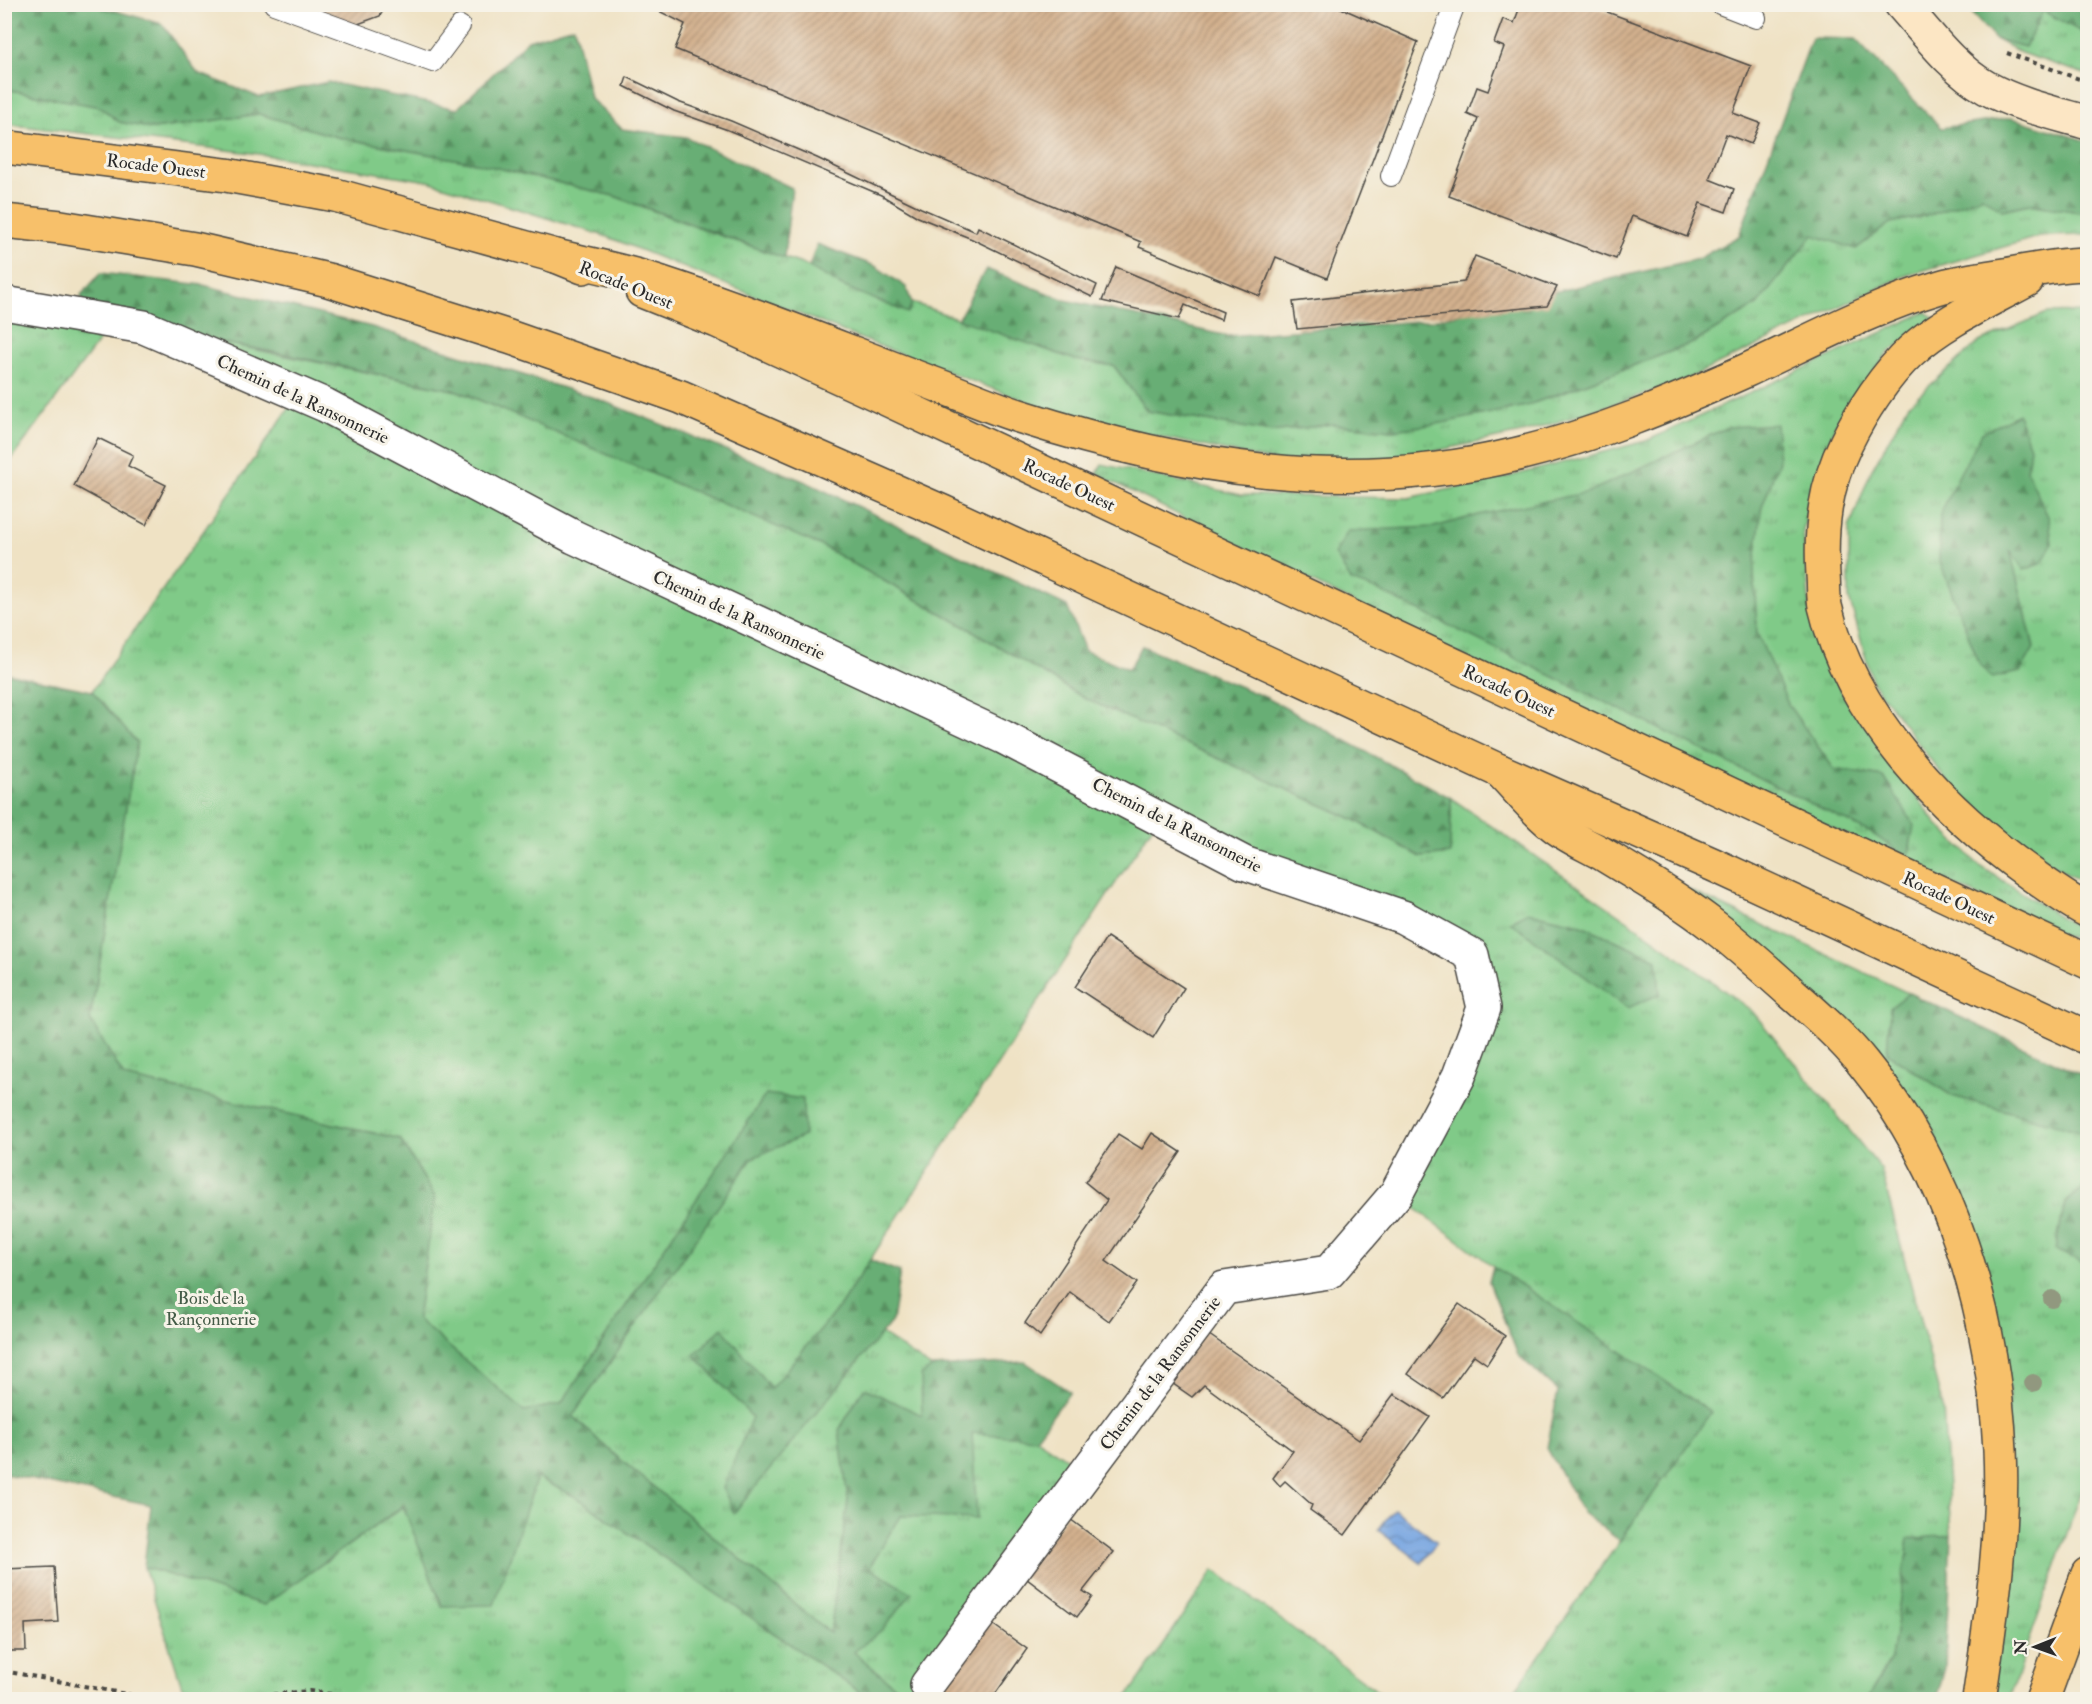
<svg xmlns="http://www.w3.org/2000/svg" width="2092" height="1704" font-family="'IM FELL Double Pica',serif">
	<defs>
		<pattern id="grass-tufts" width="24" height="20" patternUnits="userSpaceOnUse" patternTransform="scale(1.5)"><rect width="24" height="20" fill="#80ca88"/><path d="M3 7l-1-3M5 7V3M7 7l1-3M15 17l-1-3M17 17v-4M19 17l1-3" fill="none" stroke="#69a46f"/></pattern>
		<pattern id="forest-firs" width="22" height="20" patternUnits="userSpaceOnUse" patternTransform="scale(1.5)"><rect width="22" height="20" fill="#68ae74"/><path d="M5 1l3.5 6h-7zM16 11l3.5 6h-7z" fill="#568e5f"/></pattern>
		<pattern id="water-waves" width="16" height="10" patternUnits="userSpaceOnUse" patternTransform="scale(1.5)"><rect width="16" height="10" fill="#78a6e1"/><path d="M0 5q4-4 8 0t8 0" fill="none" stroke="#6387b7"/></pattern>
		<pattern id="building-hatch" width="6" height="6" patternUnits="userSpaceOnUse" patternTransform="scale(1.5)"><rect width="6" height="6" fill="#d3b18e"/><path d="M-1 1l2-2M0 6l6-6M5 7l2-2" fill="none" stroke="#ab9074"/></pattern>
	</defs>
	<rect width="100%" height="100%" fill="#f7f3e8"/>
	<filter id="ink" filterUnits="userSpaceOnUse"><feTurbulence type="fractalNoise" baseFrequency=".0167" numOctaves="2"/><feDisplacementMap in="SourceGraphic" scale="12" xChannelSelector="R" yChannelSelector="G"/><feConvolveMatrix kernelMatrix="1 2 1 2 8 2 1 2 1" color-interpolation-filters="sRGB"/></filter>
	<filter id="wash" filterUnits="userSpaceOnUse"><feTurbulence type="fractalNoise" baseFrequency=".008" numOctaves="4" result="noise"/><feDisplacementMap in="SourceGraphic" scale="24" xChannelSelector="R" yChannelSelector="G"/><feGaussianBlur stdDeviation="1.35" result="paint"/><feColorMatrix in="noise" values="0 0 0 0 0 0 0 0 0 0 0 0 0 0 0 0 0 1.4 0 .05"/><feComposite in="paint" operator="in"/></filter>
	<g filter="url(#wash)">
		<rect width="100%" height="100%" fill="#efe2c4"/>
		<g fill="url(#grass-tufts)" stroke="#567a5a" stroke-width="1.5" fill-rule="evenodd">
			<polygon points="2043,10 2087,35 2087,75 2021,53 1995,39 2025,46"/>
			<polygon points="5,89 100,107 119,122 154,129 259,114 337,137 481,164 614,196 696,227 1076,360 1114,366 1147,411 1272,432 1332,424 1393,430 1526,406 1693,343 1757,305 1813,235 1856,249 1890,223 1933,214 1983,196 2002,210 2029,204 2087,213 2087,235 2041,236 1904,276 1676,384 1526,432 1382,462 1279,462 1156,436 1046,409 867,341 608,237 428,181 252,153 5,124"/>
			<polygon points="5,303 113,322 5,468"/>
			<polygon points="1926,312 1934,319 1888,353 1835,426 1815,480 1803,531 1810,612 1841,691 1936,823 1980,866 2087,934 2087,940 2062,935 1434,643 1097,474 1102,464 1241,495 1408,498 1503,478 1646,441"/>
			<polygon points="2087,312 2087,885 2035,855 1960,799 1873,683 1849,598 1849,528 1871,471 1909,404 1979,342 2047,313"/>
			<path d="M144 327 458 391 822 546 973 631 1084 698 1355 820 1421 857 1450 854 1451 798 1654 939 1752 1011 1881 1169 1943 1408 1951 1535 1909 1540 1891 1659 1867 1699H1509L1710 1412 1493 1266 1396 1194 1484 1008 1472 955 1158 818 840 1306 1082 1469 912 1696 899 1690 609 1450 561 1404 524 1411 417 1319 435 1197 400 1139 124 1077 90 1020 136 743 92 691 299 394ZM1528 912 1579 924 1657 959 1510 922Z"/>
			<polygon points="1663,878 2087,1077 2087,1476 2009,1699 1991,1699 2009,1389 1912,1112"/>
			<polygon points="536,1477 574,1496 870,1699 186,1699 144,1567 264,1605 404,1506 442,1606"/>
			<polygon points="1214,1570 1388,1699 1126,1699"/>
		</g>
		<g fill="url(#forest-firs)" stroke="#4a6c50" stroke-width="1.5">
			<polygon points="4,5 95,5 162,24 198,73 259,97 328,82 457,109 528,40 574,26 590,98 622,129 686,137 792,188 784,258 614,196 481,164 337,137 259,114 154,129 119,122 100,107 5,89"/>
			<polygon points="1964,5 2087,5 2087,35 2043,11 2025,47 1995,39"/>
			<polygon points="1812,38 1855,39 1941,128 2012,118 2087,141 2087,213 2029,204 2002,210 1982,196 1933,214 1890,223 1856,249 1813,235 1757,305 1693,343 1526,406 1437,424 1393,430 1332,424 1272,432 1147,411 1114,366 1076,360 958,319 986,269 1065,300 1228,336 1432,320 1698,259 1739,236"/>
			<polygon points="817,244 875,266 906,287 912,303 908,313 842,286 809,267"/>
			<polygon points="101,273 203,285 372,327 598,399 806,482 1067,606 1085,651 1129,669 1142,646 1267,698 1451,798 1450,854 1421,857 1355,820 1084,698 973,631 822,546 458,391 273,352 86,317 81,295"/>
			<polygon points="2018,414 2030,447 2027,471 2049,519 2052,544 2042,563 2024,570 2010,550 2034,648 2020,672 1992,678 1980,665 1939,560 1940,515 1959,475 1982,433"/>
			<polygon points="1776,424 1779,461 1762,507 1754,571 1757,633 1789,706 1834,769 1884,777 1914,825 1908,858 1871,833 1379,591 1351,581 1335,554 1348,531 1434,527 1478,515 1589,492 1728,427"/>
			<polygon points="5,673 92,691 137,743 90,1020 124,1077 400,1139 435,1197 417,1319 524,1411 561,1404 766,1094 803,1099 804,1136 752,1158 573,1416 609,1450 830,1633 848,1500 839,1430 864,1388 922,1415 921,1376 932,1367 1025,1362 1070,1392 1036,1438 972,1433 977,1519 900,1516 869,1568 912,1593 883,1629 854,1652 899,1690 918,1699 870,1699 574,1496 537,1477 494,1605 442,1606 403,1506 264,1605 144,1567 151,1505 5,1474"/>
			<polygon points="1528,912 1579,924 1657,959 1660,994 1628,1008 1510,922"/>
			<polygon points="1909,993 2087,1077 2087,1133 1952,1096 1887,1053 1890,1008"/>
			<polygon points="2087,1185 2087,1264 2055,1250 2065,1203"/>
			<polygon points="870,1260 900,1272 892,1321 734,1513 723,1488 752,1417 694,1355 722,1328 771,1388 840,1306"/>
			<polygon points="1493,1266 1711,1412 1620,1541 1583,1513 1547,1448 1558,1391 1518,1355 1489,1282"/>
			<polygon points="1951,1535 1945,1668 1936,1699 1867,1699 1891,1659 1909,1539"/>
		</g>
		<polygon fill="url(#water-waves)" stroke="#526886" stroke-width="1.5" points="1394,1509 1437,1542 1422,1563 1378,1530"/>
		<g id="blocks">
			<g fill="url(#building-hatch)">
				<polygon points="303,4 387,4 380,16 347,28"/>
				<polygon points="645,4 1332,4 1418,42 1327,278 1276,257 1260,296 1139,247 1141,242 675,49 685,24"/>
				<polygon points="1521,4 1586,4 1751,66 1733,113 1760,123 1751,144 1726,134 1709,179 1734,189 1726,212 1700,203 1687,237 1632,216 1616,259 1449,196 1478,119 1467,114 1477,87 1488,91 1504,47 1494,43 1503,19 1514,23"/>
				<polygon points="627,77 678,102 731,121 817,158 921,208 976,232 978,227 1097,285 1092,297 972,239 918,217 881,195 728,130 674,111 624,86"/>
				<polygon points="1475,256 1557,287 1547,306 1297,329 1293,302 1464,282"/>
				<polygon points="1116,267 1223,312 1221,320 1185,305 1179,319 1102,301"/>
				<polygon points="98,438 133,455 128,466 166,485 146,525 74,486"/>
				<polygon points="1107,937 1184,988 1153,1038 1075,987"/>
				<polygon points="1152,1133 1181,1152 1106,1261 1137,1283 1109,1321 1070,1292 1040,1336 1025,1323 1107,1200 1085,1182 1118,1134 1142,1149"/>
				<polygon points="1459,1304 1505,1336 1487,1364 1474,1355 1443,1398 1408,1374"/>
				<polygon points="1205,1332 1359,1440 1394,1394 1430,1417 1345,1535 1310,1510 1312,1505 1285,1481 1280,1486 1273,1478 1293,1451 1204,1385 1192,1397 1169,1381"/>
				<polygon points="1066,1516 1114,1552 1083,1591 1092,1597 1077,1617 1022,1575"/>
				<polygon points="54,1567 58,1622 25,1624 26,1651 4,1651 4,1569"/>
				<polygon points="988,1621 1027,1649 991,1700 938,1700 934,1696"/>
			</g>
		</g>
	</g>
	<g filter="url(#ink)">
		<use href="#blocks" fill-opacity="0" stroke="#484642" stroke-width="1.5"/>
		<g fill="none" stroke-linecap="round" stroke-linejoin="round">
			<g stroke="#484642" stroke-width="22">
				<g id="lane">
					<polyline points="274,4 433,62 460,26"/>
					<polyline points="1720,4 1756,18"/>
					<polyline points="1391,176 1455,4"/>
				</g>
			</g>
			<g stroke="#484642" stroke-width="36">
				<polyline id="street" points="4,303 144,327 325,405 574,537 1003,737 1244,863 1403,917 1472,955 1484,1008 1459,1076 1396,1194 1329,1272 1224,1288 927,1685"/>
			</g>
			<g stroke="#484642" stroke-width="36">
				<path id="secondary" d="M1901 4C1927 33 1953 69 1987 88 2018 105 2054 113 2088 123"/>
			</g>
			<g stroke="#484642" stroke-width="36">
				<g id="primary">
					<polyline points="4,147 226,175 335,195 556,256 583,267"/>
					<polyline points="4,221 61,227 195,249 328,280 509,337 681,397 943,512 1500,771 1714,865 2088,1038"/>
					<polyline points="642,291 717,321 878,395 2088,962"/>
				</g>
			</g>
			<g stroke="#484642" stroke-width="36">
				<g id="highway">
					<path d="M556 256C592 265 630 272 665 284 757 314 846 351 937 385 964 395 991 407 1019 416 1184 469 1348 496 1518 454 1597 435 1671 404 1745 371 1808 342 1870 308 1937 288 1962 280 1990 278 2016 273 2039 269 2063 264 2088 264"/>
					<path d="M2027 280C1989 301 1944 321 1911 351 1886 374 1861 412 1846 443 1825 486 1820 527 1823 575 1824 585 1823 596 1825 606 1850 715 1943 811 2031 874 2049 887 2067 900 2088 911"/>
					<path d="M1500 771C1517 788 1533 809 1552 824 1566 836 1585 844 1601 853 1640 877 1681 900 1716 928 1743 949 1768 972 1794 995 1818 1016 1843 1038 1863 1063 1951 1170 1993 1313 2000 1450 2004 1533 1991 1617 1979 1700"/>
					<polyline points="2042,1700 2088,1574"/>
				</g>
			</g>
			<g stroke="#484642" stroke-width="4" stroke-dasharray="4.5 4.5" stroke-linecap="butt">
				<polyline points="2007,53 2085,81"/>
				<polyline points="4,1671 158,1700"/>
				<polyline points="210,1700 309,1691 374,1700"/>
			</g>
			<use href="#lane" stroke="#fff" stroke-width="20"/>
			<use href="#street" stroke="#fff" stroke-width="33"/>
			<use href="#secondary" stroke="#fce6c4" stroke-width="33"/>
			<use href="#primary" stroke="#f7c06b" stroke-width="33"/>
			<use href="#highway" stroke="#f7c06b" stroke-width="33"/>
		</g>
		<g fill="#91987f">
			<circle cx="2052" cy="1299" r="9"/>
			<circle cx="2033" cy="1383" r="9"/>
		</g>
	</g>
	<g text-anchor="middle" stroke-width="6" stroke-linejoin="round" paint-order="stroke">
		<g font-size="18" fill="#2b2b2b" stroke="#f7f3e8">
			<text transform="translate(156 166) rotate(7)" y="6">Rocade Ouest</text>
			<text transform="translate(626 285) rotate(22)" y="6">Rocade Ouest</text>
			<text transform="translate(303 399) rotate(25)" y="6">Chemin de la Ransonnerie</text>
			<text transform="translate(1069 485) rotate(25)" y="6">Rocade Ouest</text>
			<text transform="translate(739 615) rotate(25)" y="6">Chemin de la Ransonnerie</text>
			<text transform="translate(1509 691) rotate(25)" y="6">Rocade Ouest</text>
			<text transform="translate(1177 825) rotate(27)" y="6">Chemin de la Ransonnerie</text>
			<text transform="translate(1949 898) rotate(25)" y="6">Rocade Ouest</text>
			<text transform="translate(1160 1373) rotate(-53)" y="6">Chemin de la Ransonnerie</text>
		</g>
		<g font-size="18" fill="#445b47" stroke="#f7f3e8">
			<text x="211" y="1304">Bois de la<tspan x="211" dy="21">Rançonnerie</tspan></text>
		</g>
	</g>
	<rect width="2092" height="1704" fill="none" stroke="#f7f3e8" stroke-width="24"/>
	<g transform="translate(2035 1647) rotate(269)" stroke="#f7f3e8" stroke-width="4.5" paint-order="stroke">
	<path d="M0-4.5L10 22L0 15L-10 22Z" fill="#2b2b2b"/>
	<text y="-9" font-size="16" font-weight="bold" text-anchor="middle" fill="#2b2b2b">N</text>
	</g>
</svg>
